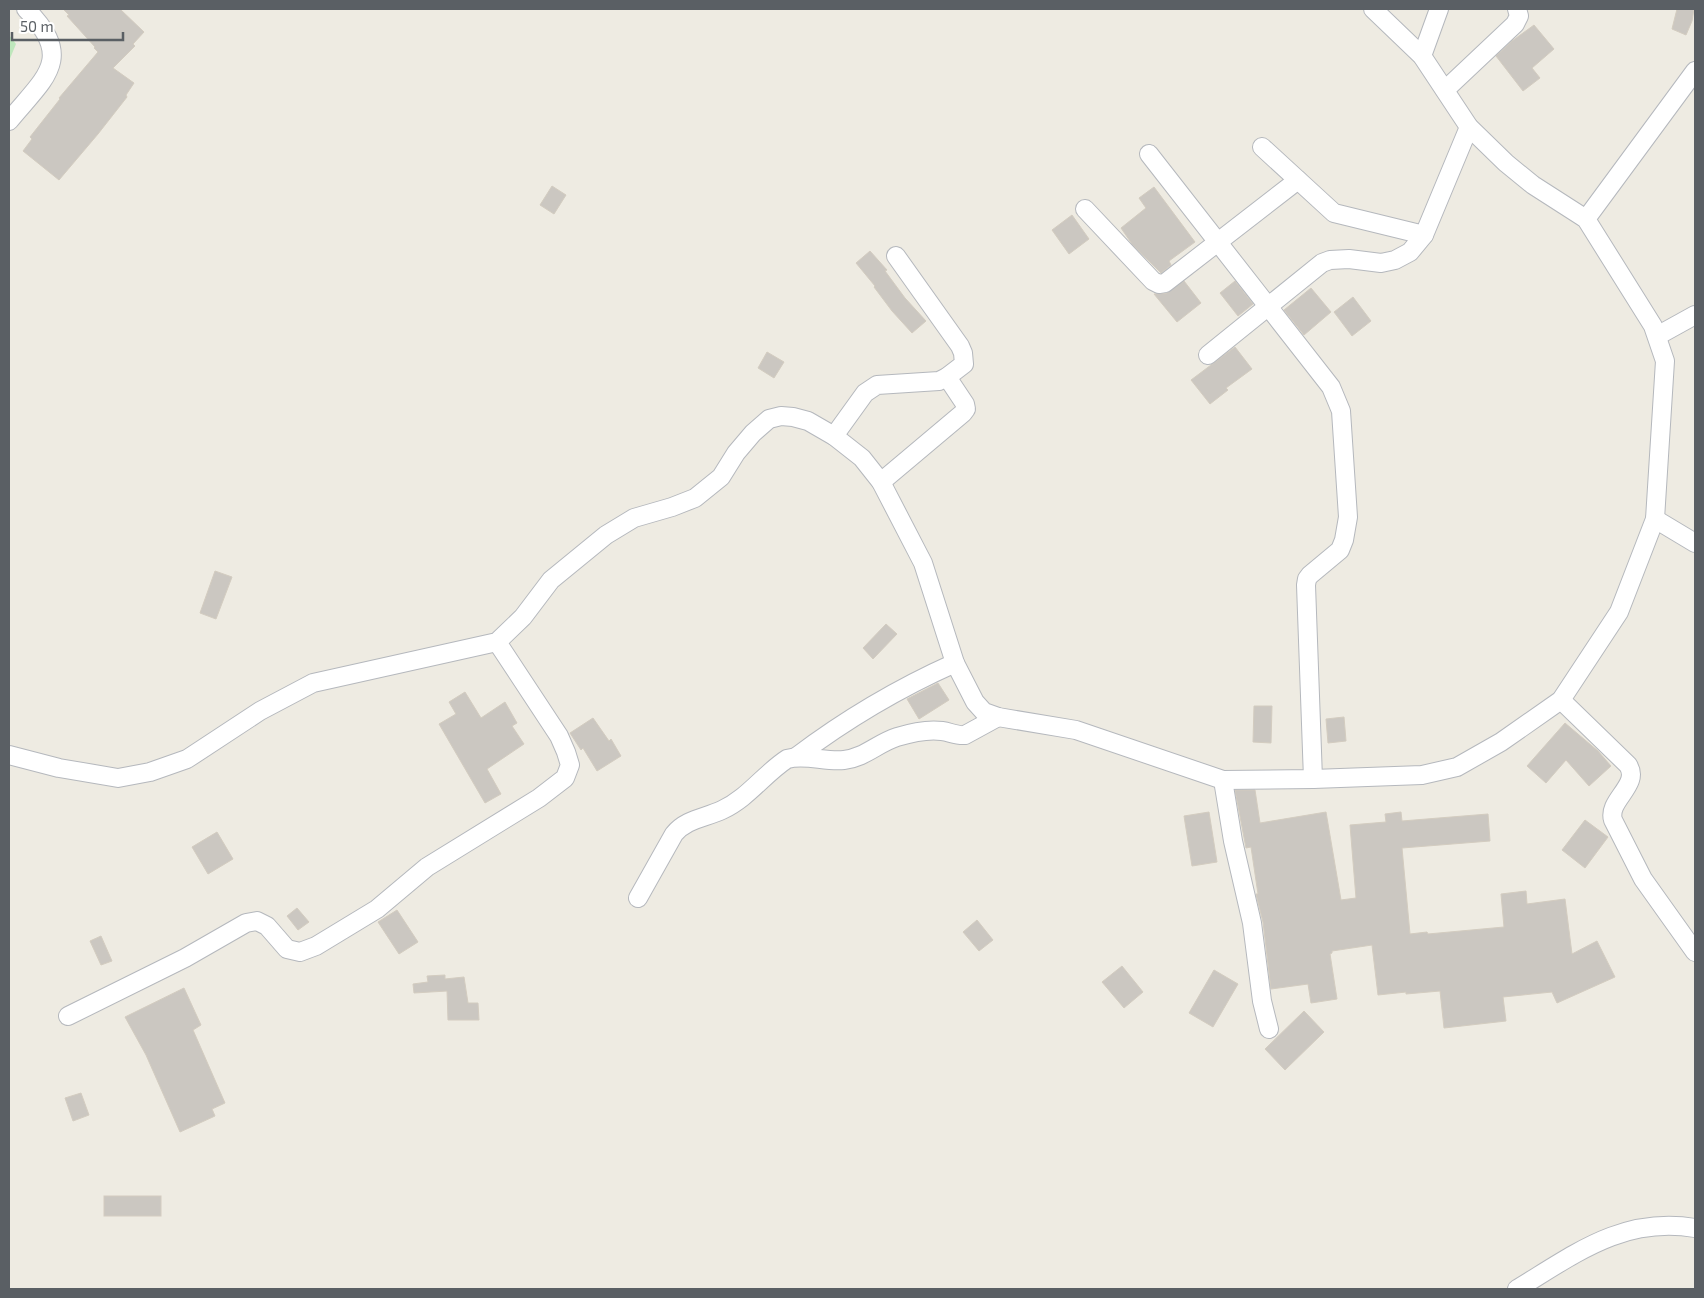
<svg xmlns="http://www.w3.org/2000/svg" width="1704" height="1298" font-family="'Exo 2',sans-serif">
	<rect width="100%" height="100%" fill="#eeebe2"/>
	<polygon fill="#bee7bc" points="9,35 16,44 9,61"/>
	<g fill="#cbc7c1" stroke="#d3ccc0">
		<polygon points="63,9 120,9 144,32 133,44 135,46 113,68 134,83 126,95 127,97 98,134 59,180 23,151 32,139 30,137 60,99 59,98 98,52 94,48 95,47 67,16 69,15"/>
		<polygon points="1677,9 1694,9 1692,21 1686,35 1672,29"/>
		<polygon points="1534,25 1554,49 1532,68 1540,78 1523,91 1496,56 1512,41"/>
		<polygon points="552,186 566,195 554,214 540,205"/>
		<polygon points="1154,187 1195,242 1169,261 1171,265 1161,273 1132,244 1121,228 1146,208 1139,198"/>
		<polygon points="1072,215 1089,239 1069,254 1052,230"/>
		<polygon points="870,251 887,270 885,271 905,298 926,321 912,333 892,311 874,287 875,286 856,263"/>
		<polygon points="1184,281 1201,303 1177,322 1154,294 1167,293"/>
		<polygon points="1235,281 1253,304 1238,316 1220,293"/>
		<polygon points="1311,288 1331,312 1304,335 1284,310"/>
		<polygon points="1353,297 1371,321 1352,336 1334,312"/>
		<polygon points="1235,347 1252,369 1226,388 1228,390 1210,404 1191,380"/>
		<polygon points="767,352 784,362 774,378 758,368"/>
		<polygon points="215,571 232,577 216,619 200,613"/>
		<polygon points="886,624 897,634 873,659 863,648"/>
		<polygon points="938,683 949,700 919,719 907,699"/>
		<polygon points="465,692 481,718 505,702 517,723 512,726 524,744 487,769 501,794 485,803 439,724 456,714 449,702"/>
		<polygon points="1254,706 1272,706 1271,743 1253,742"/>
		<polygon points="1344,717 1346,741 1328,743 1326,719"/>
		<polygon points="593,718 609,741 611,739 621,756 597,771 583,748 581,750 570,733"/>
		<polygon points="1565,723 1598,751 1611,766 1589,786 1566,760 1546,783 1527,766"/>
		<polygon points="1235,790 1255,790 1260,823 1326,812 1341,900 1356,898 1350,825 1386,822 1385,814 1401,812 1402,821 1488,814 1490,841 1402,848 1410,934 1427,932 1428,934 1504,927 1501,894 1526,891 1527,904 1565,899 1572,954 1597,941 1615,977 1557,1003 1552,992 1503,997 1506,1021 1444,1028 1440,991 1406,994 1406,992 1378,995 1372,945 1332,951 1332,953 1330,954 1337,999 1311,1003 1308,984 1271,989 1263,922 1256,894 1258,894 1251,847 1246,848"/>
		<polygon points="1209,812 1217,862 1192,866 1184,816"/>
		<polygon points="1585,820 1608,837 1585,868 1562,850"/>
		<polygon points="217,832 233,859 208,874 192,847"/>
		<polygon points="297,908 309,922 298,930 287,916"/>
		<polygon points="397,910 418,942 399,954 378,922"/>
		<polygon points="977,920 993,940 979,951 963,932"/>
		<polygon points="101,936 112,961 101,965 90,941"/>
		<polygon points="1122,966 1143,992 1124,1008 1102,982"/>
		<polygon points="1214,970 1238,984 1213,1027 1189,1013"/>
		<polygon points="445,975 445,979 464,977 468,1003 478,1003 479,1020 448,1020 447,991 414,993 413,984 428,982 427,976"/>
		<polygon points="184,988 201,1025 193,1030 225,1103 212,1109 215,1116 180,1132 146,1055 125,1017"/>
		<polygon points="1304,1011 1324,1032 1285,1070 1265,1049"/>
		<polygon points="81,1093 89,1115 73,1121 65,1098"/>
		<rect x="104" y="1196" width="57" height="20"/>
	</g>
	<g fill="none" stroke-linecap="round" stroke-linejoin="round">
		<g stroke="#b5b8bd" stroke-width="20">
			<g id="minor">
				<polyline points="1422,56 1439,9"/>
				<polyline points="1445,90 1515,24 1519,16 1517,9"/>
				<path d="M9 121C44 78 76 59 26 9"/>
				<polyline points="1262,147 1334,213 1424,235"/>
				<polyline points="1149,154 1331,387 1341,411 1348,517 1344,540 1340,550 1310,575 1307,579 1306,585 1313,779"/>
				<polyline points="1085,209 1153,281 1159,284 1165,283 1298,180"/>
				<polyline points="1586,219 1695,71"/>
				<polyline points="1657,336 1695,315"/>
				<polyline points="1208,355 1322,263 1330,260 1349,259 1381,263 1395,260 1410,252 1424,235 1469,127"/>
				<polyline points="834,436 865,393 877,385 939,381 947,377 964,364 963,353 960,346 896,256"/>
				<polyline points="881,482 963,413 966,409 965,404 947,377"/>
				<polyline points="1655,519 1695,543"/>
				<path d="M1561 700 1628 765C1641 785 1607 800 1613 820L1643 879 1695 952"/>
				<polyline points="9,755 59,768 118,778 150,772 187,759 260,711 313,683 497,642 523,617 551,580 606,535 634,518 672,507 695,498 721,477 736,453 753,433 769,419 781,416 793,417 808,421 834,436 862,458 881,482 923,563 955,663 975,702 984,712 998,717 1076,730 1223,780 1313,779 1422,775 1457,767 1501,742 1561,700 1619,612 1655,519 1665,361 1653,326 1586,219 1533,185 1506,163 1469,127 1422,56 1373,9"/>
				<path d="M796 757C845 720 899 688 955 663"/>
				<polyline points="1223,780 1233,841 1252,923 1262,1001 1269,1029"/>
				<path d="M638 898 674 834C686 819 705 818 722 810 748 798 764 774 787 759 805 754 825 762 844 760 864 758 878 743 897 737 910 733 928 729 942 731 950 732 957 736 965 735L998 717"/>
				<polyline points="68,1016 185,958 246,923 257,921 267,926 287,949 300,952 316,946 377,909 427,867 539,798 565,778 570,765 566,752 559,736 497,642"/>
				<path d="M1517 1289C1575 1254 1623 1216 1695 1228"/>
			</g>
		</g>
		<use href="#minor" stroke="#fff" stroke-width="18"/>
	</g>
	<rect width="1704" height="1298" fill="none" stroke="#5a5f64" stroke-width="20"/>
	<path d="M12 32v8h111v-8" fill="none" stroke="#5a5f64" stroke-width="2.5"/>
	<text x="20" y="32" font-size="15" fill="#5a5f64" stroke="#ffffff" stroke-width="4" paint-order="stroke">50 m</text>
</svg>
